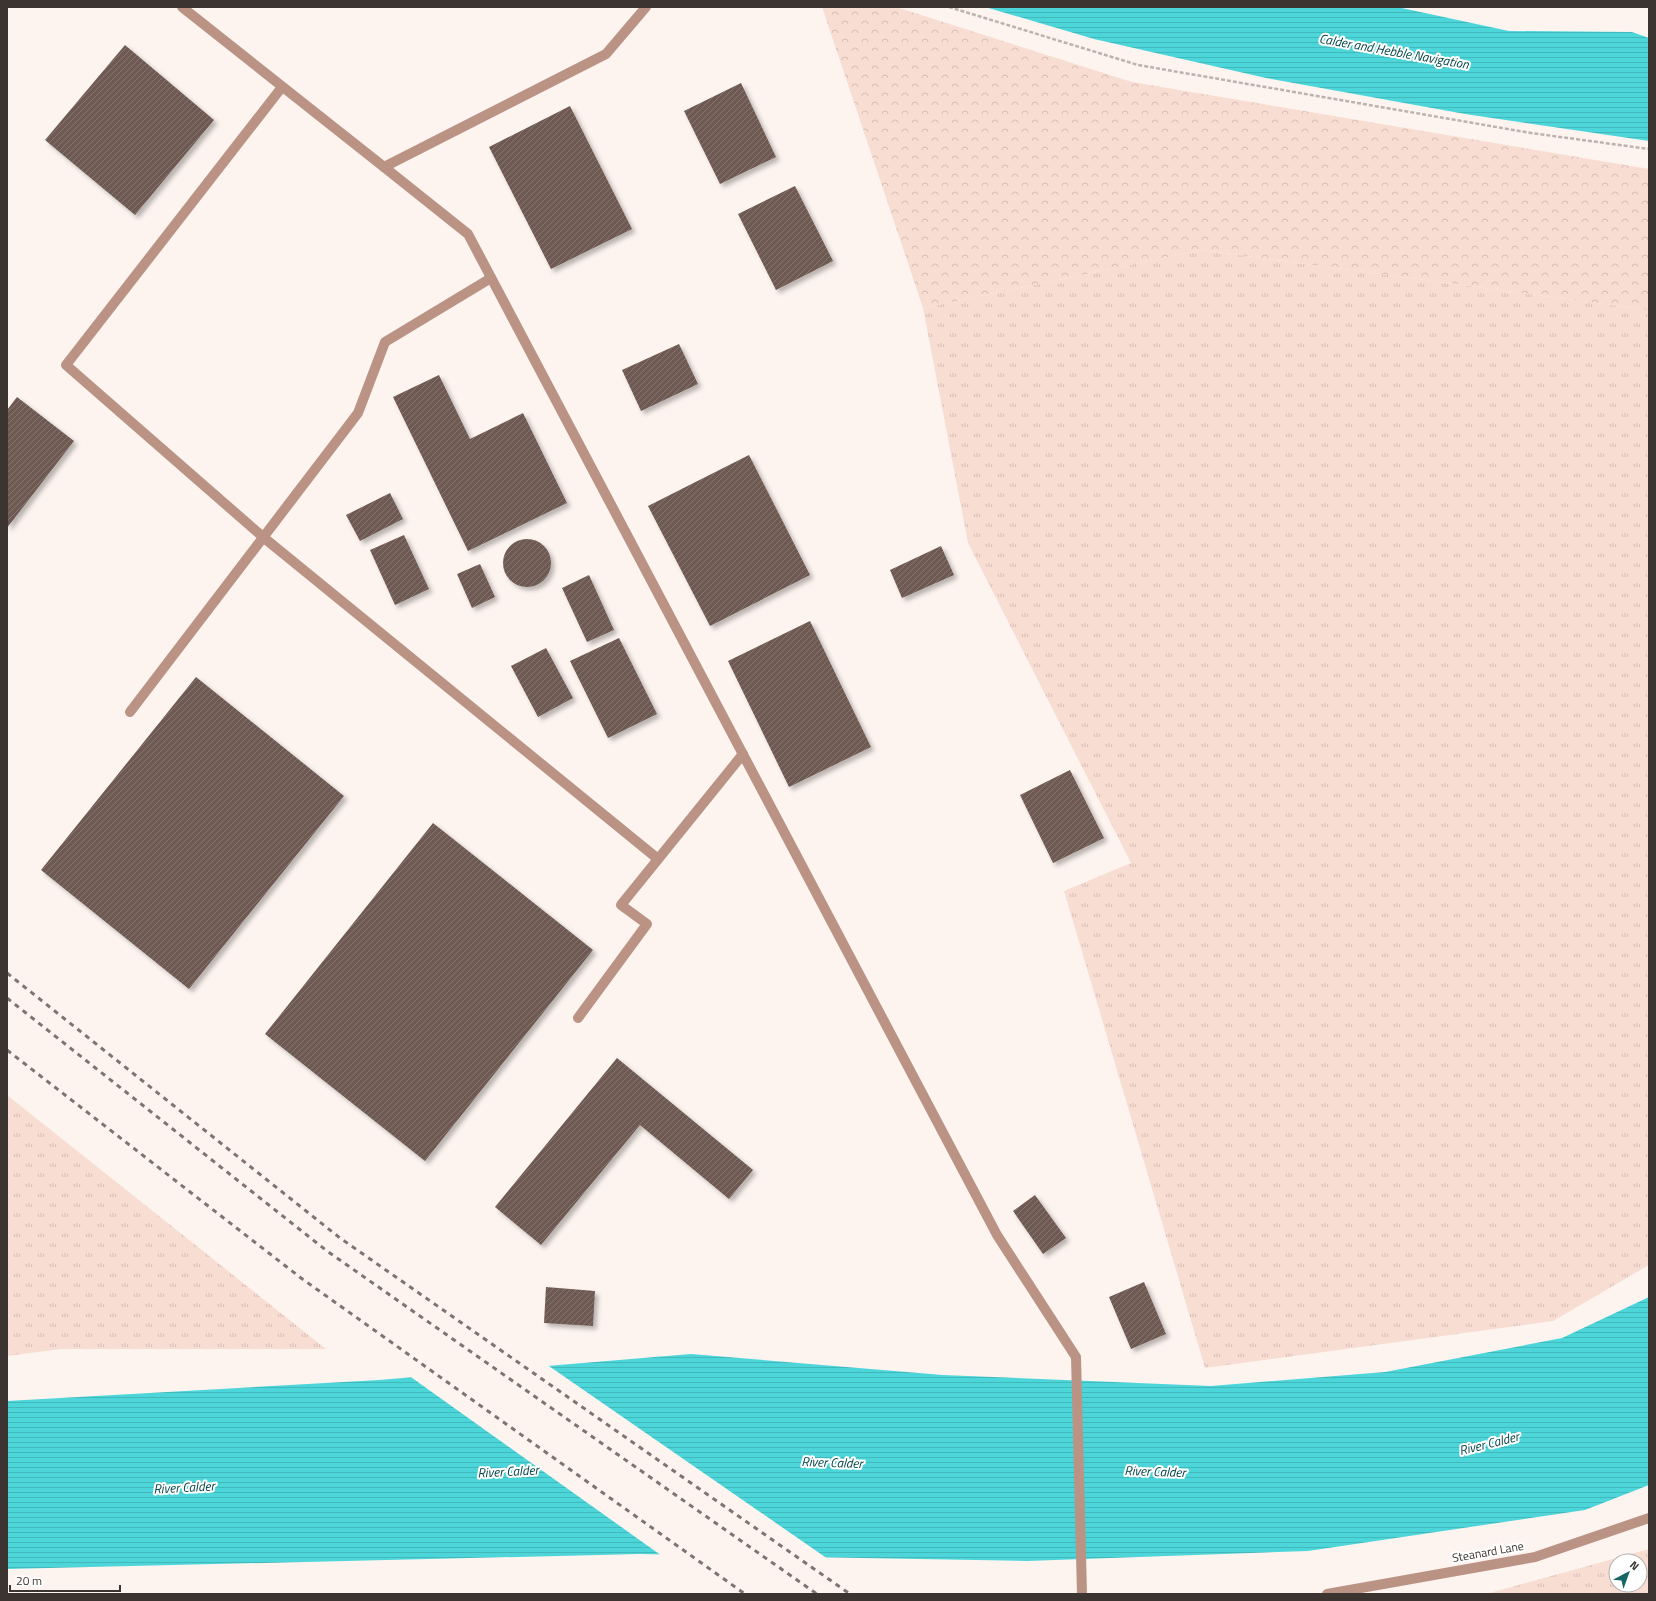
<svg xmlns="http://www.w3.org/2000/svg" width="1656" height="1601" font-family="'Titillium Web',sans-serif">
	<defs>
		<pattern id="grass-tufts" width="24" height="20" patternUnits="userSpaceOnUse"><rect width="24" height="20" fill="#f8ddd3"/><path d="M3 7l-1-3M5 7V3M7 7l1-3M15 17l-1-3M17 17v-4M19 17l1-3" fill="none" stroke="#d6beb5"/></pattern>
		<pattern id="forest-crowns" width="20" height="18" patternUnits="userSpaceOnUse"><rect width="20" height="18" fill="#f8ddd3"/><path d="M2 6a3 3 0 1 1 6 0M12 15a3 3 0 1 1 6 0" fill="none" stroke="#d6beb5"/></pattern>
		<pattern id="water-rules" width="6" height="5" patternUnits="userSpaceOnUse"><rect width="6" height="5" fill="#4cd6da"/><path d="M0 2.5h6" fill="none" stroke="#43b8bb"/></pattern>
		<pattern id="building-hatch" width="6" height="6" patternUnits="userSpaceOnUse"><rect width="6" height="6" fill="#6e5a53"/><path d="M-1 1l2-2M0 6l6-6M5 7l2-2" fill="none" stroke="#84746e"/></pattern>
		<filter id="shadow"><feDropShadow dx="3.5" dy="3.5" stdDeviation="2" flood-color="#0004"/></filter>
	</defs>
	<rect width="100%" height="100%" fill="#fdf4f0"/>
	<g fill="url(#grass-tufts)" fill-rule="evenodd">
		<polygon points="1202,250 1649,310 1649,1265 1553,1321 1205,1368 1064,891 1131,863 968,543 923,308"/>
		<polygon points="7,1095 326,1349 62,1349 7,1356"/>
		<path d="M1649 1549V1594H1486ZM1616 1561H1640V1585H1616Z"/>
	</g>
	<polygon fill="url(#forest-crowns)" points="822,7 896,7 1132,82 1649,169 1649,310 1202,250 923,308"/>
	<g fill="url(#water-rules)">
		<polygon points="985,7 1397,7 1509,31 1632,32 1649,38 1649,141 1465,114 1266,78 1094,39"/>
		<polygon points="1649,1297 1649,1485 1585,1510 1308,1551 1027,1561 640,1554 7,1569 7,1401 379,1380 691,1354 943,1375 1211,1386 1385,1372 1562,1338"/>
	</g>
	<polygon fill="#fdf4f0" points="546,1364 828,1559 662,1556 408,1375"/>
	<g fill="url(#building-hatch)" filter="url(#shadow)">
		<polygon points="125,45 214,120 135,215 45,140"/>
		<polygon points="741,83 776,157 720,184 684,111"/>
		<polygon points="570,106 632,229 551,269 489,147"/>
		<polygon points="795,186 833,261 776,290 738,214"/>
		<polygon points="679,344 698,384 641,411 622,370"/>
		<polygon points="439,375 470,439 523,413 567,503 468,551 393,397"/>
		<polygon points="17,397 74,441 7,528 7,410"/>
		<polygon points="749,455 810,575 710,626 648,506"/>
		<polygon points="390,493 403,519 360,541 346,515"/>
		<polygon points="404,535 429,589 395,605 370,550"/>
		<circle cx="527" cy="563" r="24"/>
		<polygon points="941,546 954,575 902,598 890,570"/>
		<polygon points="480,564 495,597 472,608 457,574"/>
		<polygon points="589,575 614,630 587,642 562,588"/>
		<polygon points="810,621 871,747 789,787 728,661"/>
		<polygon points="619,638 657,714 608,738 570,661"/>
		<polygon points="546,648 573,698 538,717 511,666"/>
		<polygon points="196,677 344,796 189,989 41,870"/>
		<polygon points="1070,770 1104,838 1053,863 1020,795"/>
		<polygon points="433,823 593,950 425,1161 265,1034"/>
		<polygon points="617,1058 753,1170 729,1199 640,1125 541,1245 495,1207"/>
		<polygon points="1035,1195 1066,1238 1043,1254 1013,1211"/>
		<polygon points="1144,1282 1166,1334 1131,1349 1109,1297"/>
		<polygon points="546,1287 595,1291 593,1326 544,1323"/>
	</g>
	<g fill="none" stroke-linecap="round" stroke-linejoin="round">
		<polyline stroke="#bcb3af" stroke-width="2.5" stroke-dasharray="4 2" stroke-linecap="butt" points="949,7 1138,65 1531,133 1649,149"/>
		<g stroke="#bb9384" stroke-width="10">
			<polyline points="182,7 384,167 606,54 646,7"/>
			<polyline points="282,87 66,365 263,537 658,859"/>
			<polyline points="384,167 468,234 997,1235 1076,1357 1082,1594"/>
			<polyline points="130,712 358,413 385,342 491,278"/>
			<polyline points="578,1018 647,924 621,905 743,754"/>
			<polyline points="1327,1594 1535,1557 1649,1518"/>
		</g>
		<g stroke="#7d7571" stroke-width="3" stroke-dasharray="5 5" stroke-linecap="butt">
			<polyline points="7,973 340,1238 850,1594"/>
			<polyline points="7,998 327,1251 817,1594"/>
			<polyline points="7,1050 301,1278 745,1594"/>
		</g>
	</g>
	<g text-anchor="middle" stroke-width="4" stroke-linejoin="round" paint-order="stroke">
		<g font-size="12" fill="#3c3430" stroke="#fff">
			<text transform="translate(1488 1552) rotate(-10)" y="4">Steanard Lane</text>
		</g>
		<g font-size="13" font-style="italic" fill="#034446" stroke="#fff">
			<text transform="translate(1394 51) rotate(10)" y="5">Calder and Hebble Navigation</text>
			<text transform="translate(1489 1443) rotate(-14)" y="5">River Calder</text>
			<text transform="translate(832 1462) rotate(2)" y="5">River Calder</text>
			<text transform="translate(508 1471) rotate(-3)" y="5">River Calder</text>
			<text transform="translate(1155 1471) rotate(2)" y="5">River Calder</text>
			<text transform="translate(184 1487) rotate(-3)" y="5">River Calder</text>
		</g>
	</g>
	<rect width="1656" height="1601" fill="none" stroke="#3c3430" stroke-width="16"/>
	<g transform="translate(1628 1573) rotate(41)"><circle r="19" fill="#ffffff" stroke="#b1aeac"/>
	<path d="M0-3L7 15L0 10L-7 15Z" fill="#166567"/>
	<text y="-6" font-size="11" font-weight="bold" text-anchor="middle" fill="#3c3430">N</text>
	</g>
	<path d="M10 1585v6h110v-6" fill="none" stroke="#3c3430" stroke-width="2"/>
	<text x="16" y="1585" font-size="12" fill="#3c3430" stroke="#ffffff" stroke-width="3" paint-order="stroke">20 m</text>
</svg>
